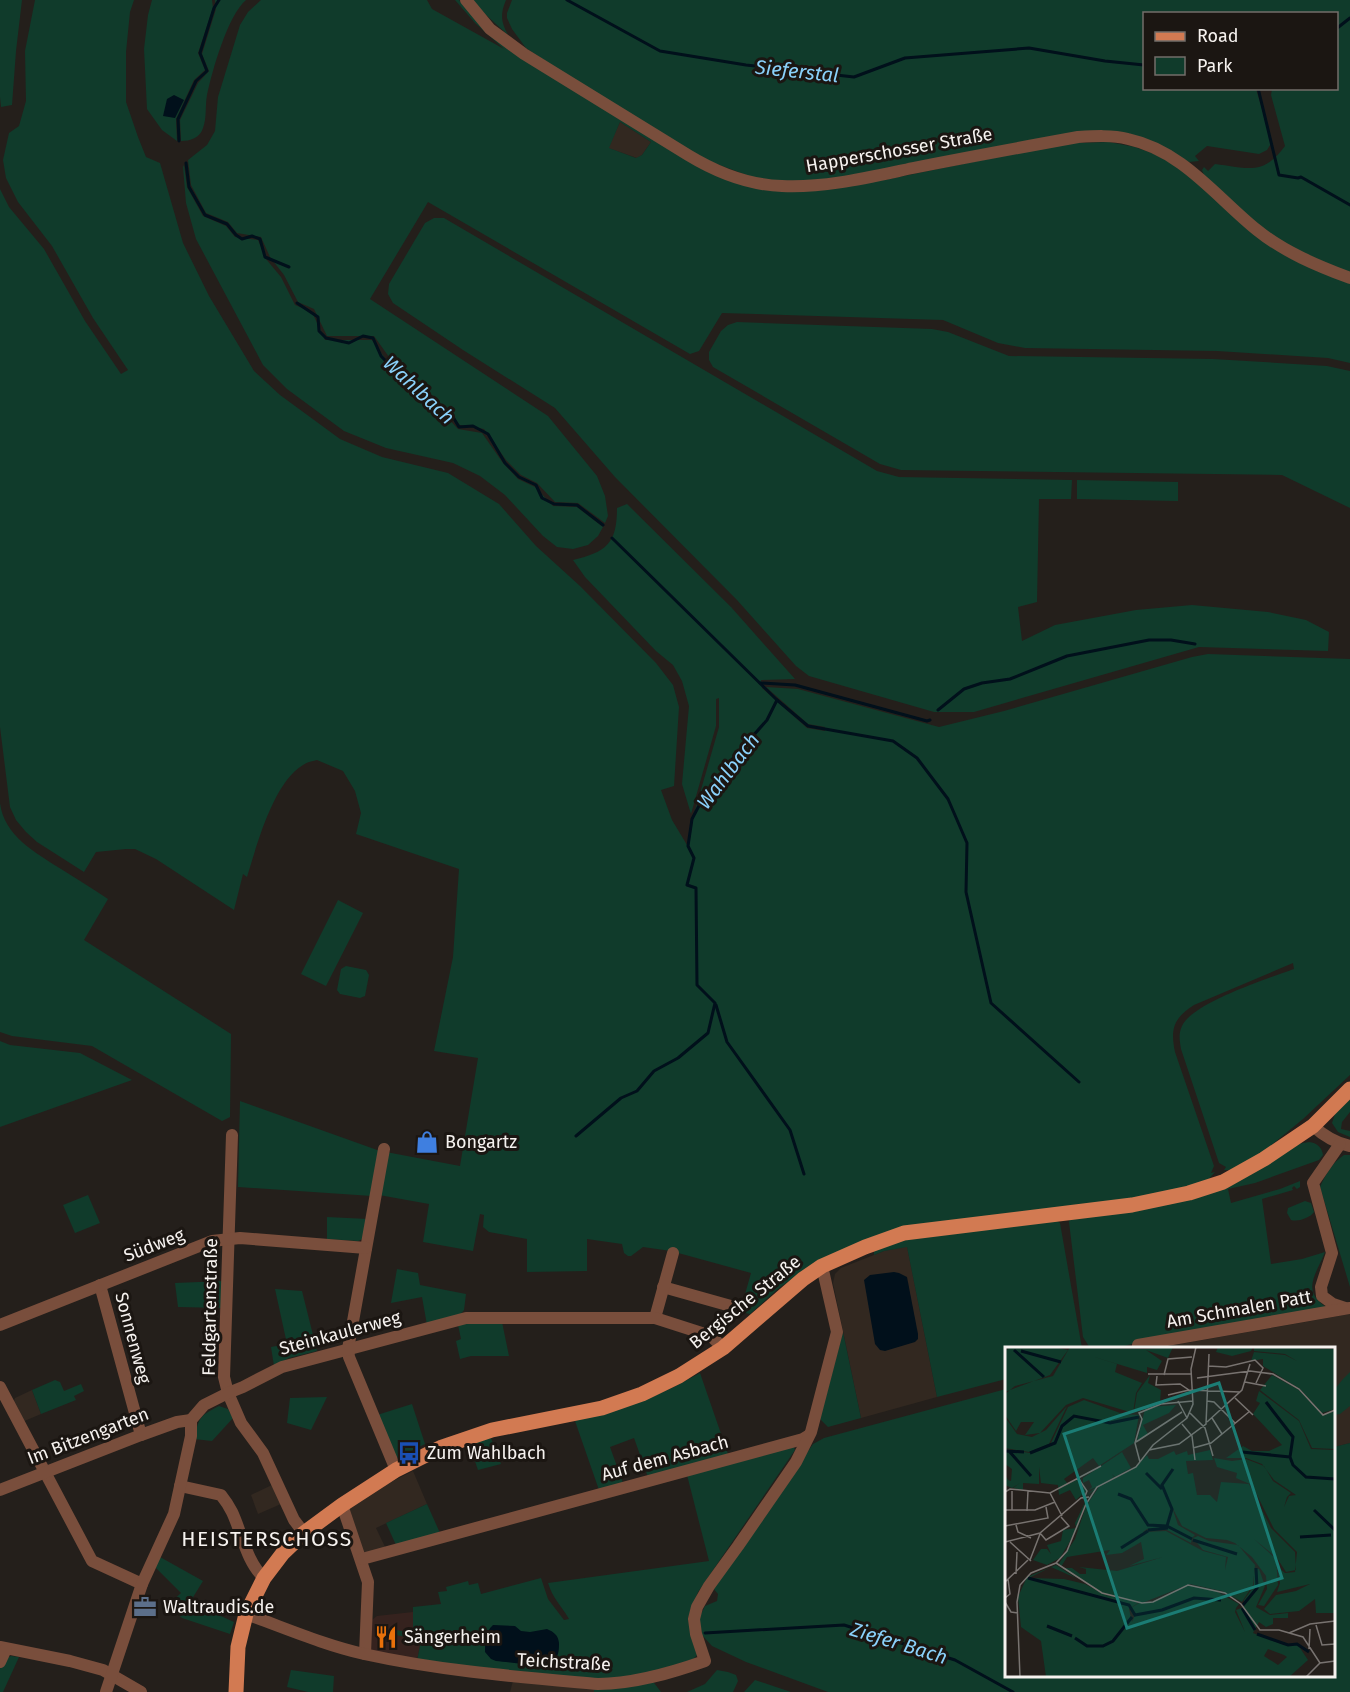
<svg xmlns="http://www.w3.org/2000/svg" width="1350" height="1692" font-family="'Fira Sans',sans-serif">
	<rect width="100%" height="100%" fill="#241f1b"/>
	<polygon fill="#35221e" points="413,1612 413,1633 422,1635 417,1661 376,1652 371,1649 372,1620 377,1616"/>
	<g fill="#322820">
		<polygon points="620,122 651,142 642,155 637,158 608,148"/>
		<polygon points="907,1246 937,1397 861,1418 833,1283 835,1274 841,1268 884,1251"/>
		<polygon points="1350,1314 1350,1443 1334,1447 1334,1348 1158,1348"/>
		<polygon points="32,1390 41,1414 22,1422 13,1404 15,1398"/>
		<polygon points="413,1471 427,1504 376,1528 386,1549 366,1554 363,1551 349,1509 391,1482"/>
		<polygon points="272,1485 281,1504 258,1514 251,1495"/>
		<polygon points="513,1681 594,1688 594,1692 510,1692"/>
	</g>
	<g fill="#103b2b" fill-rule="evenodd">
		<polygon points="0,0 22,0 16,51 12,105 1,107 0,97"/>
		<path d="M35 0H134L130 12 126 52V102L138 137 146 157 160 163 183 243 209 296 254 371 280 395 340 439 382 457 448 473 499 504 536 546 580 586 656 663 673 685 679 707 674 786 661 790 672 820 687 845H689L694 814 719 727V698L716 699V726L691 814 682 784 689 706 682 681 673 665 656 651 585 577 573 560C606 552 617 544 617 508L627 504 731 607 795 679 761 680 762 688 807 728 825 731V727L808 724 766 687 798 689 939 727 1004 711 1192 657 1208 654 1350 659V1075L1303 1119 1257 1157 1229 1170H1224L1226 1167 1219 1163 1181 1049C1180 1042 1178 1034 1182 1026 1192 1003 1269 978 1294 969L1293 963 1194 1005C1174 1018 1170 1028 1175 1052L1214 1166 1211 1173 1215 1172 1208 1180 1154 1196 924 1225 810 1267 779 1288 750 1314 740 1312 751 1273 671 1251 643 1247 631 1256H628L624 1253 622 1244 587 1239V1271L527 1272V1239L489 1232 483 1227 484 1215 480 1214 473 1251 423 1242 429 1204 379 1195 386 1152 460 1166 478 1058 434 1051 453 957 459 869 356 834 361 813 355 791 343 771 317 760C313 761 307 762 303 765 273 783 257 845 247 877L243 874 234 910 156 859 135 849H126L96 852 84 872 37 842 26 832 16 820 10 807 0 727V189L9 207 44 249 85 321 121 374 128 370 93 318 52 246 18 202 6 178 3 160 9 133 19 126 26 101 25 51Z"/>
		<polygon points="152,0 212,0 213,8 198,53 205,70 194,80 176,119 177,141 162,130 147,109 144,49 148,15"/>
		<path d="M215 0H246C228 15 212 71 207 95 205 105 207 118 203 128 200 138 190 141 181 141L180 120 198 83 209 71 202 54 216 9Z"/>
		<path d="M261 0H427L432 9 504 49 475 23 455 0H459L479 23 741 184 884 180 1047 147 1074 143 1109 142 1135 147 1157 155 1185 171 1254 234 1350 283V363L1328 358 1217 351 1025 348 998 343 943 320 722 313 699 351 690 354 428 202 370 299 548 416 597 476 605 496 608 516 605 523 578 503 555 502 537 483 521 475 506 460 484 429 460 425 431 394 404 378 374 336H327L314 309 298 302 284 275 270 257 261 237 237 233 228 222 206 213 191 185 188 160 207 145 215 131 218 97 240 25 248 12ZM620 122 651 142 642 155 636 158 609 148Z"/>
		<path d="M473 0H506C500 14 501 22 508 35L485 14Z"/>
		<path d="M512 0H1350V273C1326 263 1300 253 1278 239 1251 223 1227 196 1204 175L1202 170 1204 167 1208 171 1215 164C1248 168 1263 176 1285 146L1271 95 1272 89 1336 88V14H1144V88L1256 89 1272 142 1267 150 1259 154 1207 146 1195 156 1199 161 1189 162 1161 146 1125 135 814 181H779L752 177 706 160 565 74 526 48 512 29 507 18V13Z"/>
		<polygon points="184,165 187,187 203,216 226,226 235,237 258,240 266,259 281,277 295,305 312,312 325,340 372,340 401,381 429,398 458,429 482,433 503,463 518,479 535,487 553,506 577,507 603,527 598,536 588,545 573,549 557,547 543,536 505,495 480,476 453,463 386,448 344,431 287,389 263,365 196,239 186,203 183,167"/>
		<polygon points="434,218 444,218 877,471 899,477 1072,480 1071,499 1039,499 1037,602 1018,607 1022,641 1055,625 1136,610 1192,605 1268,612 1306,620 1329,632 1328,651 1199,647 974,712 934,712 809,676 796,666 737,600 615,477 555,408 463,350 393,303 388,294 389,284 425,223"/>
		<polygon points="737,322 932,329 948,332 1009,356 1213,359 1327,366 1350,371 1350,508 1282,475 901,470 880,464 713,367 709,360 709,352 721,331 728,325"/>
		<polygon points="1077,480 1178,482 1178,501 1077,499"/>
		<path d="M0 803C4 836 36 853 61 869 77 879 93 889 108 899L84 940 231 1034 230 1117 222 1121 92 1046 12 1036 0 1032Z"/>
		<polygon points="338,900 363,913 326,986 301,974"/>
		<polygon points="346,966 366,970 369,975 365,996 360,998 340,994 337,990 341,969"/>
		<polygon points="0,1041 10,1045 80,1053 132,1080 0,1127"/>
		<polygon points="1350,1098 1350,1112 1342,1122 1341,1129 1350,1131 1350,1137 1338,1132 1332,1123 1335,1114"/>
		<polygon points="240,1101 380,1151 372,1196 238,1187"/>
		<path d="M1309 1142C1317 1143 1322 1147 1323 1155L1319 1160 1255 1183 1228 1189 1231 1203 1280 1189 1300 1181V1187L1297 1189 1294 1186 1292 1188 1293 1190 1262 1199 1271 1264 1302 1259 1325 1252C1316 1275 1301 1290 1326 1307L1154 1338 1117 1348H1090L1083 1337 1069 1222 1070 1219 1150 1207 1298 1144Z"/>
		<path d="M1344 1155H1350V1287L1320 1187C1325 1175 1333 1162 1344 1155Z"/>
		<polygon points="88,1195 100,1223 75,1233 63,1205"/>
		<path d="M1305 1201 1311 1203 1314 1212C1310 1218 1298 1222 1291 1220L1287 1213 1288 1208Z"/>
		<polygon points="327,1217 368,1219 363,1239 358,1241 327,1239"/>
		<polygon points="1057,1221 1060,1223 1082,1348 1006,1348 1006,1379 937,1397 907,1247 884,1251 874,1255 874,1251 895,1241"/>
		<polygon points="397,1269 418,1273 420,1285 466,1294 464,1310 458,1317 427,1325 422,1297 391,1303"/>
		<polygon points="224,1281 223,1308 178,1307 175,1283"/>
		<polygon points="275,1289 302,1291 317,1351 289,1358 274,1366 271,1347 287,1344"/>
		<polygon points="467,1322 502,1322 509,1356 471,1356 460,1359 456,1341 461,1339 458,1325"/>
		<polygon points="843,1332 861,1418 828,1427 820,1419"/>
		<polygon points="1350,1372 1350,1406 1340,1414 1334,1415 1334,1390 1343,1379"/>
		<polygon points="700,1373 728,1454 648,1477 634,1438 610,1447 623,1483 599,1490 575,1421 647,1399 674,1387"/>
		<polygon points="55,1380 60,1382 64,1391 81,1384 84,1391 74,1396 76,1400 41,1414 32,1390"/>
		<polygon points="1006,1389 1006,1676 1334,1676 1334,1447 1350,1443 1350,1692 828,1692 746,1662 712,1646 702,1635 699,1618 705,1606 717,1601 718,1594 713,1588 813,1444 824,1438"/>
		<polygon points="327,1397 311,1430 287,1423 290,1398"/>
		<polygon points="412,1404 425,1444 395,1459 377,1415"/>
		<path d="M219 1406 228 1409 233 1418 212 1441 194 1439C199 1418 199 1416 219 1406Z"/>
		<polygon points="491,1438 501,1464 478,1470 469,1444"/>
		<path d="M793 1446 795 1450 698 1592 688 1618 695 1648 698 1654 690 1663 614 1681 417 1661 421 1640 396 1635 395 1638 389 1637 391 1629 413 1633V1607L441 1604 438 1592 447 1591 446 1587 468 1581 469 1585 478 1583 481 1594 541 1578 548 1599 564 1620 569 1619C561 1605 553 1599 548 1583L709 1561 687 1475Z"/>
		<polygon points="427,1504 440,1533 396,1545 386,1523"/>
		<polygon points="160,1557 203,1581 190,1602 234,1622 230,1634 182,1618 168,1605 181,1593 155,1567"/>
		<polygon points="11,1656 19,1657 3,1692 0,1692 0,1668 4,1659"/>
		<polygon points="291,1670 334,1676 333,1692 308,1692 287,1687"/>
		<polygon points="717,1670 728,1672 736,1675 738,1681 733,1692 687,1692 705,1684"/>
		<polygon points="651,1679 661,1692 594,1692 594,1688"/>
		<polygon points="755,1680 791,1692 744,1692"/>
	</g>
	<g fill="#01101b">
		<polygon points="174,95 184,100 175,118 163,116 167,99"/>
		<polygon points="894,1272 899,1273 907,1277 918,1334 918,1339 915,1342 885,1351 880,1350 875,1344 864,1280 870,1275"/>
		<path d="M493 1625 515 1626 521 1631 530 1632 547 1629C554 1632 558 1635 559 1643 559 1649 559 1656 554 1660 543 1669 510 1662 496 1661L491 1659 485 1652C485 1642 485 1632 493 1625Z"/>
	</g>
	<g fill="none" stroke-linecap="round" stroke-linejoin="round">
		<g stroke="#01101b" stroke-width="3">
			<polyline points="567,0 660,51 746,65 854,77 905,58 1029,48 1105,61 1144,65"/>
			<polyline points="1336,29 1350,18"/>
			<polyline points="1258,88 1279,175 1298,178 1301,177 1350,205"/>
			<polyline points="179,141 178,119 196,81 207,71 200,53 214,8 219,0"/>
			<polyline points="186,163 189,187 205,215 227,224 236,235 242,239 252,236 260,239 265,257 289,267"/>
			<polyline points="297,303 318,317 319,331 326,338 349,343 363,336 373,338 381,356 403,379 430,396 442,412 453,417 459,427 473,426 488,434 505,463 519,477 536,485 542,498 554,504 577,505 603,525"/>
			<polyline points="760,683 795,685 927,721 930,720"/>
			<polyline points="777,700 808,726 893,741 917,758 948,799 967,843 966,892 991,1003 1079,1082"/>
			<polyline points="938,710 964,689 982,683 1010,679 1067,656 1149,640 1171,640 1195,644"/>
			<polyline points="716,1005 727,1042 790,1130 804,1174"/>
			<polyline points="576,1136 621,1098 637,1091 654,1071 678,1058 708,1033 715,1003 697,985 696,888 687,885 694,858 688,846 692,819 702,800 726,772 728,764 767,720 777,700 612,538"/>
			<polyline points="705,1633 844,1625 955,1660 1013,1692"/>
		</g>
		<g stroke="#794e3c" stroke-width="12">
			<path d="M466 0 490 29 524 54 688 155C716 172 749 185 782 186 826 188 870 177 913 168 968 157 1023 147 1078 137 1095 136 1112 135 1128 139 1183 151 1216 197 1257 230 1284 252 1318 266 1350 278"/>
			<path d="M1313 1126C1324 1136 1335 1143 1350 1146"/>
			<polyline points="232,1135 224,1377 228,1393 241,1423 263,1453 294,1520 304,1533"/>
			<polyline points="1340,1144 1313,1183 1332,1253 1321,1287 1322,1296 1333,1304 1345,1308"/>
			<polyline points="384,1149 348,1349 349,1357 396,1470"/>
			<polyline points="100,1285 141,1435"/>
			<polyline points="663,1287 738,1308"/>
			<polyline points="655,1318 673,1253"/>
			<polyline points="0,1325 212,1241 240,1238 366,1248"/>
			<polyline points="1138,1345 1350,1308"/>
			<polyline points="0,1387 92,1561 142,1584"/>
			<path d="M180 1486 221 1495C225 1500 229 1506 232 1512 242 1533 246 1561 264 1578"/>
			<polyline points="0,1490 141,1435 177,1422 191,1420"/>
			<polyline points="342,1505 368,1582 365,1654"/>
			<polyline points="362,1559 803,1439 808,1436"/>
			<path d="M246 1614C285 1628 324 1645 364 1654 441 1671 520 1677 598 1684 634 1684 671 1673 705 1661L696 1634 694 1619 697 1607 709 1586 738 1546 796 1462 811 1432 837 1332 822 1266"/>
			<polyline points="0,1647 70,1661 103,1670 141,1692"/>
			<polyline points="0,1662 6,1649"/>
			<polyline points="106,1692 142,1584 174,1514 191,1436 191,1420 204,1405 228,1393 243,1387 282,1367 466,1318 655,1318 711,1336 723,1348"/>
		</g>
		<polyline stroke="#d27a52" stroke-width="15" points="236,1692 238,1647 246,1614 264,1578 283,1553 304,1533 342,1505 396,1470 442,1447 492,1430 602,1408 642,1394 679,1376 723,1348 803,1279 822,1266 865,1247 904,1233 1132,1205 1189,1193 1223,1182 1264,1159 1313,1126 1350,1089"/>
	</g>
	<defs>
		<g id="shop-bare" transform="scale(1.8)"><path d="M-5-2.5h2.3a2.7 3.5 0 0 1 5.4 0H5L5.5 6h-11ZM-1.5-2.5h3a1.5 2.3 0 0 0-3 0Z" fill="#3f7fe0" stroke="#1b1612" stroke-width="2.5" paint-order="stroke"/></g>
		<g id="bus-bare" transform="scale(1.8)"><path d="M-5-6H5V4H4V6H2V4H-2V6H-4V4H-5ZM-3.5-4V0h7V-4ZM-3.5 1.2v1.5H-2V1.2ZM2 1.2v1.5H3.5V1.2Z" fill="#1a4fb4" stroke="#1b1612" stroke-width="2.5" paint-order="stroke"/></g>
		<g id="office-bare" transform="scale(1.8)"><path d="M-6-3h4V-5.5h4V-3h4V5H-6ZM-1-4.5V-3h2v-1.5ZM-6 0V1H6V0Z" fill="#5c6f8a" stroke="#1b1612" stroke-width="2.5" paint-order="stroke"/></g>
		<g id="restaurant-bare" transform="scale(1.8)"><path d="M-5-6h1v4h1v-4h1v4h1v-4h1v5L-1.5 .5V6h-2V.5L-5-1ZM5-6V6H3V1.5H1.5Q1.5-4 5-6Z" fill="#e8710a" stroke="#1b1612" stroke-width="2.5" paint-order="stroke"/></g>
	</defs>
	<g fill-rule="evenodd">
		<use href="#shop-bare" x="427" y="1142"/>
		<use href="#bus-bare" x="409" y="1453"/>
		<use href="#office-bare" x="145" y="1607"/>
		<use href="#restaurant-bare" x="386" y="1637"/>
	</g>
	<g text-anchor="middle" stroke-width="6" stroke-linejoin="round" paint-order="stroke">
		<g font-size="18" fill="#f6f2ef" stroke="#1b1612">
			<text transform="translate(899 150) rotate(-10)" y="6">Happerschosser Straße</text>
			<text transform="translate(154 1245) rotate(-21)" y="6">Südweg</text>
			<text transform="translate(745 1302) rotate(-39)" y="6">Bergische Straße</text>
			<text transform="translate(210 1307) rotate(-89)" y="6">Feldgartenstraße</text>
			<text transform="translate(1239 1309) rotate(-10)" y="6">Am Schmalen Patt</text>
			<text transform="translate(340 1333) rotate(-15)" y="6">Steinkaulerweg</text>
			<text transform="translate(133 1338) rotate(75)" y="6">Sonnenweg</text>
			<text transform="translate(88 1436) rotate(-21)" y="6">Im Bitzengarten</text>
			<text transform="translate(665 1458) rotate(-15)" y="6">Auf dem Asbach</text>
			<text transform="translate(564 1662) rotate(3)" y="6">Teichstraße</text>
		</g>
		<g font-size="18" fill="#f6f2ef" stroke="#1b1612" text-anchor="start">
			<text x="445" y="1148">Bongartz</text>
			<text x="427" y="1459">Zum Wahlbach</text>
			<text x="163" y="1613">Waltraudis.de</text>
			<text x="404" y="1643">Sängerheim</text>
		</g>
		<g font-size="20" font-style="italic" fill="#8ad1fa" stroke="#1b1612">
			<text transform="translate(797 71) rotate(6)" y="7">Sieferstal</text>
			<text transform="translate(419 390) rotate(43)" y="7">Wahlbach</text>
			<text transform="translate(728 771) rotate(-53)" y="7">Wahlbach</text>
			<text transform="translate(899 1643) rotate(17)" y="7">Ziefer Bach</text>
		</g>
		<g font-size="21" letter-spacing="1.5" fill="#f6f2ef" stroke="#1b1612">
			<text x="267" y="1546">HEISTERSCHOSS</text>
		</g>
	</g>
	<g transform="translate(1005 1347)">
		<rect width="330" height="330" fill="#241f1b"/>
		<path d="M0 0H49L63 3 45 28 0 45V3L4 2ZM65 0 140 2 168 0 163 11 141 3 157 14 152 23 142 20V26L83 8 112 17 110 25 137 36 131 46 128 66 78 51 61 58 35 86 20 88 29 75H16L11 84 0 68V47L10 39 48 29ZM213 0H248L246 4 227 9 211 5ZM249 0 330 2V62L317 66 295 42 258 19V12L246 14 249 5 280 8 292 14 280 7 249 4ZM145 28 143 36 156 43 155 55 145 60 171 58 164 66 138 78 143 87 132 94 140 62 129 65 132 46ZM267 28 294 43 318 68 330 64V102L307 101 294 73 255 43ZM254 44 294 74 306 102 330 103V266H311L310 252 294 264 265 267 259 262 271 248 291 244 305 237 272 245 275 236 272 219 280 226 290 225 292 205 269 182 247 138 231 131 232 126 212 120 209 111 227 114 241 112 259 119 268 134 286 146 282 150 279 160 284 149 291 148 269 133 257 117 241 111H221L238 99 247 104H264L277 98 248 67 255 56 251 54ZM79 53 118 67 134 68 129 96 94 119 88 111 59 132 63 137 73 132 81 144 71 153 65 143 54 148 53 138 36 136 34 120V137L18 136V143L8 141 15 136 7 141 0 138V128L3 133 6 134 7 122 0 117V102L25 106 45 98 63 60ZM62 59 44 97 24 105 0 101V70L12 87 27 90 41 83ZM205 103 208 113 181 114 183 127 188 126 192 148H205L212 155 216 135 244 137 266 181 290 205 291 223 281 225 272 211 249 192 271 212 273 238 259 259 253 258 262 242 261 229 247 210 230 196 222 193 201 191 177 179 167 160 173 178 190 188 187 191 186 196 160 182 163 180 142 182 138 185 161 184 198 204 221 210 220 223 223 210 198 203 188 191 193 189 204 194 233 198 250 218 248 238 237 255 221 245 236 255 217 244 185 237 137 256 97 246 57 221H67L75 227H81V222L74 220 112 224 158 210 124 219 139 212 136 195 117 206 101 208 105 203 62 210 56 220 53 218 70 192 81 159 94 140 130 121 142 108 144 112H153L169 104 171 108 182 104 183 108ZM117 105 126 121 110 130 107 127 109 130 82 148 91 140 84 143 87 140 84 133 78 136V131ZM82 151 73 181 55 211 42 218 28 213 36 202H42L46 207 42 198 56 194 58 183 71 181 70 176ZM51 218 71 231 46 220 24 231 59 232 80 237 101 248 123 252 133 256 124 262 127 275 130 268 126 261 134 256H146L184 238 209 243 234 257 231 261 230 265 240 285 231 263 239 260V253L249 239V222H254L260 239 251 260 265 268 283 266V271H268V277L261 280 254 275 248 286 279 298H293L303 313 284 330H41L36 294 16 280 13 250 22 230ZM263 302 279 308 282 310 273 318 259 309Z" fill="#103b2b" fill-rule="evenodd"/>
		<path fill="none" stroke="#01101b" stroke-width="3" d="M9 3 39 30M16 4 56 15M261 55 288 90 285 110 288 118 301 130 330 132M0 104 19 105M4 104 26 129M237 105 285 110M25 106 50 96 57 79 69 69 105 76 134 70M168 122 157 138 167 162 162 179 187 192M141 126 157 142M113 147 126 152 143 178 162 179M309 163 330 183M143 183 163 181M295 190 326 188M188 193 232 207M116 201 143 184M23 231 124 258 130 268 157 263 189 251 216 253M238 258 252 241 251 221M237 261 250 283M42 279 67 289M252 287 283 298 292 297 304 305M70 291 82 299H98L108 294 127 270"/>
		<path fill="none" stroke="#787370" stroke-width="1.5" d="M203 19 221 20 250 13 258 21 251 36M143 27H186M159 28 163 12 187 10M152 29 151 38 175 37 184 43 235 45M192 31 245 24 268 27 294 42 318 68 330 63M240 35 261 39M163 48 184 43M230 51 248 68M173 54 182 71M202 54 209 55 230 76M185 66 200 81 208 109M207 71 217 87M202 75 237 43 245 17M177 77 187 89 190 113M131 95 177 65M188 101 206 96 245 64M144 103 174 97 201 77 204 7M135 115 130 96 137 72 134 66 156 57 188 54M73 131 82 144 80 149M0 145 5 142 45 146 96 119M45 146 57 169M0 163H30L50 155M7 163V144M22 164 23 144M11 178 13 185 26 191M0 179 43 171 41 160M35 186 41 193 64 179 56 170M0 195 35 186 76 151 84 150M5 195 26 214M25 213 35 187M51 216 97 246 137 256 148 255 183 238 220 246 236 257 255 283H274L298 290 315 316M11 227 12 205M0 235 23 213M0 251 5 247 3 232M0 255 6 265 13 266M311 278 317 298 330 297M284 286 305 277 330 274M304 302 305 282M15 330 12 255 15 238 26 226 51 216 62 204 81 157 92 140 131 120 148 98 182 71 188 57 186 22 191 0M301 330 315 316 330 314"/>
		<path fill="#1b7c74" fill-opacity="0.15" stroke="#1b7c74" stroke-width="3" d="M214 36 277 231 122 281 59 87Z"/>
		<rect width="330" height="330" fill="none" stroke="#f6f2ef" stroke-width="3"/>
	</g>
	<rect x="1143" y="12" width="195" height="78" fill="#1b1612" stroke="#736e6a" stroke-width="1.5"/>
	<rect x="1155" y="32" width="30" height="9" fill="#d27a52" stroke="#736e6a" stroke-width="1.5"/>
	<text x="1197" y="42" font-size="18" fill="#f6f2ef">Road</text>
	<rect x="1155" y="57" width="30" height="18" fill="#103b2b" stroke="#736e6a" stroke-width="1.5"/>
	<text x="1197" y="72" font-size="18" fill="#f6f2ef">Park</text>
</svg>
